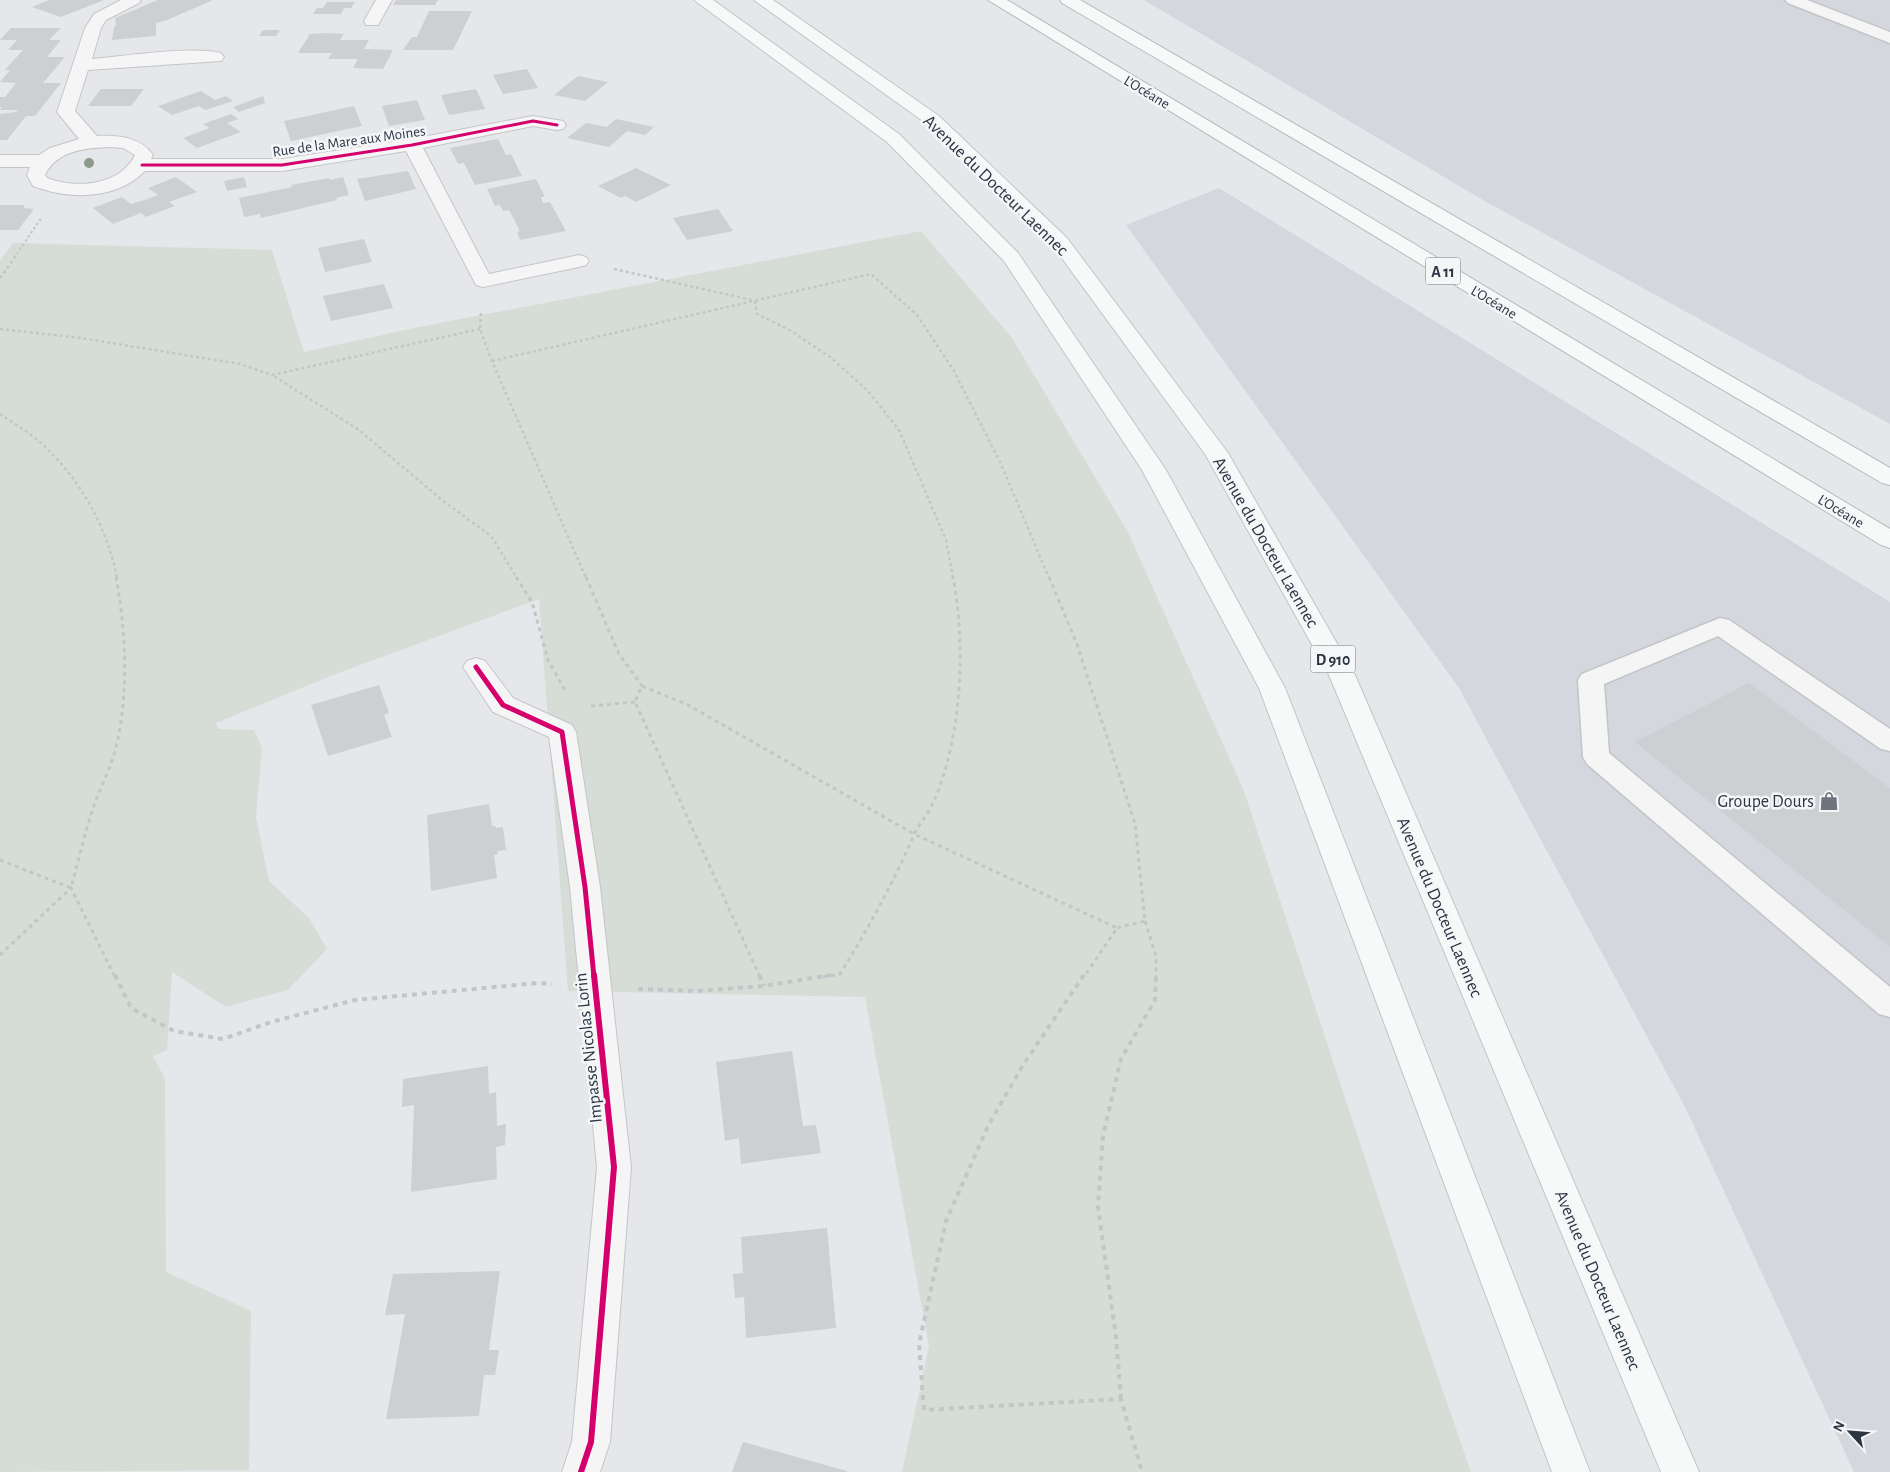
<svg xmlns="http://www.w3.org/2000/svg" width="1890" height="1472" font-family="'Alegreya Sans',sans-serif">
	<rect width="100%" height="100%" fill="#e5e7ea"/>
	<g fill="#d4d7dd">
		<polygon points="1144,0 1890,0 1890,424 1483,200"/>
		<polygon points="1219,188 1890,602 1890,1472 1854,1472 1685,1107 1459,688 1126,225"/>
	</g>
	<polygon fill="#d6ddd6" points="921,231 1012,338 1128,532 1244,791 1414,1307 1471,1472 902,1472 929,1346 865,997 568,991 539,599 333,675 216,723 218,729 254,730 262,748 256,817 269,881 309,918 327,949 288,990 226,1007 172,972 167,1050 153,1056 165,1079 166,1272 251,1311 249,1470 0,1472 0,261 13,243 272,250 304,352 419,327"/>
	<g fill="#cdcfd2">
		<polygon points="49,0 104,0 61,17 32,7"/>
		<polygon points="158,0 213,0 167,20 156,23 156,36 112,40 114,27 116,25 115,18"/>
		<polygon points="396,0 438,0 435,5 393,5"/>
		<polygon points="327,2 355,2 351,8 344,8 341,14 313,14 317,8 323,8"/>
		<polygon points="429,11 472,11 453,50 403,50 412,37 417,37"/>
		<polygon points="11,28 61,28 49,40 61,40 47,57 65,57 43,83 61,83 35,116 26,116 7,140 0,140 0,114 16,112 18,110 0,110 2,107 0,107 0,97 5,97 16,83 0,82 10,70 5,70 23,50 8,50 17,40 0,40"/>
		<polygon points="263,30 280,30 276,36 259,36"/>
		<polygon points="327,33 344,34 340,40 369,40 364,49 393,50 383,69 353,68 358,59 328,59 332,53 298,53 310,34"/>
		<polygon points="527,69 538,88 503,94 493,75"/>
		<polygon points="578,76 608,82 585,101 554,95"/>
		<polygon points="101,89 144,89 131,106 88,106"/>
		<polygon points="476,89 485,109 449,115 441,95"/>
		<polygon points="201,91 215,100 226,96 233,101 205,110 199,106 172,115 158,106"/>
		<polygon points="263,96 265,103 239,112 233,107"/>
		<polygon points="417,100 425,120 389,126 382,106"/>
		<polygon points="354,106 362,126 291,141 284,121"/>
		<polygon points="231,114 238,119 227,123 241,132 197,148 183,138 210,128 203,124"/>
		<polygon points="616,119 654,127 645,135 627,131 609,147 567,138 586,123 607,127"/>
		<polygon points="498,139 506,155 511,154 522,176 475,185 464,163 458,164 450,148"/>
		<polygon points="636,168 671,185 636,202 625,196 621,198 598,186"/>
		<polygon points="408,171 416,189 365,201 357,179"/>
		<polygon points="176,177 197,192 169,202 175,206 146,217 141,213 113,224 93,208 122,197 131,204 145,200 158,195 148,188"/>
		<polygon points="244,177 247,187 227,191 224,181"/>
		<polygon points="343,177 349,195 336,198 337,200 261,218 260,214 244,217 239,198 292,187 291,185 329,178 330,180"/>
		<polygon points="536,179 545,197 541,197 543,203 550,202 566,231 520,240 517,232 520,231 509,210 503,211 500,205 495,206 487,189"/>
		<polygon points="0,205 25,205 23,208 34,209 18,230 0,230"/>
		<polygon points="718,209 733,231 687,240 673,218"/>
		<polygon points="364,239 372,262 325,272 318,248"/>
		<polygon points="384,284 393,308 331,321 323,296"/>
		<polygon points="1749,683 1890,788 1890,947 1635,742"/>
		<polygon points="379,685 389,713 384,715 392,737 328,756 311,705"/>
		<polygon points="489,804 492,826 495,826 496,828 503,827 506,850 498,851 498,854 494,855 497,878 431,891 427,815"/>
		<polygon points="792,1051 803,1126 816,1125 821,1153 741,1164 739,1138 725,1141 716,1062"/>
		<polygon points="488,1066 489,1094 496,1092 497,1126 506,1124 505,1145 496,1147 497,1179 411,1192 414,1105 402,1107 403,1079"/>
		<polygon points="827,1228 836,1328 746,1338 744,1297 735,1298 733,1274 743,1273 741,1237"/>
		<polygon points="500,1271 489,1350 499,1350 495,1375 484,1375 479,1416 386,1419 405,1314 385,1315 393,1274"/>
		<polygon points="743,1442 847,1471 847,1472 732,1472"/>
	</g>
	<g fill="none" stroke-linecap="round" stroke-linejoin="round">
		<g stroke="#c3c5c8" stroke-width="3">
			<g id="lane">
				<polygon points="1785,0 1807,0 1890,32 1890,43 1788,3"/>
				<polygon points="1720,618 1729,620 1890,729 1890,751 1881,749 1718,636 1604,684 1609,753 1890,987 1890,1017 1879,1014 1587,764 1583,757 1578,680 1582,674"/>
			</g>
		</g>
		<g stroke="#c3c5c8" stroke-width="2">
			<g id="street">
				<path d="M121 0H141L139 3 106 20 101 28 92 59C126 56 190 46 221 53L224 57 221 61 88 70 75 111 97 136C118 135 141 137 153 155L151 159H282L412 139 533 116 563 121 566 125 563 129 557 130 533 126 423 148 489 274 579 255 586 257 589 261 586 265 579 267 483 287 476 285 406 151 282 171H145C116 200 70 200 33 186L27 175 30 167H0V155H39L50 148 79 139 57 112 85 28 94 14ZM110 147 123 148 135 155C120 186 76 189 47 178L45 175C57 150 86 148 110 147Z"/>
				<polygon points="376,0 392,0 378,25 366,25 364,21"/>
				<polygon points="476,658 485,661 513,698 572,725 576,732 600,887 631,1167 610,1442 600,1472 562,1472 572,1442 597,1167 570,887 549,737 493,712 463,667 467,661"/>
			</g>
		</g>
		<g stroke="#c2c4c7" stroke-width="2">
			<g id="primary">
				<polygon points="694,0 713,0 899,134 1018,253 1166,470 1285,688 1590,1472 1552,1472 1259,688 1142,470 1004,261 887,142"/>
				<polygon points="754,0 773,0 939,116 1067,238 1228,453 1355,675 1699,1472 1661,1472 1329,675 1205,454 1053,246 927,124"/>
			</g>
		</g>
		<g stroke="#b8babe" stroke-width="2">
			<g id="highway">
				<polygon points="988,0 1007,0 1890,529 1890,548 1881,545"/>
				<polygon points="1060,0 1080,0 1890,468 1890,485 1882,483 1062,3"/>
			</g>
		</g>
		<polyline stroke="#c3c6c8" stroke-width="2" stroke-dasharray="2.5 2.5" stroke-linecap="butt" points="14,258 42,217"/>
		<g stroke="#c3c6c8" stroke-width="2.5" stroke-dasharray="3 3" stroke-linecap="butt">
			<polyline points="614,269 752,300"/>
			<polyline points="0,278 15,257"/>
			<polyline points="755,301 757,314 788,329 830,357 868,391 899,430 946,540 953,578"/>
			<polyline points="481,313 480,329 492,361 586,578"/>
			<polyline points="0,329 81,338 240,364 272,375"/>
			<polyline points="480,329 272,375 359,430 442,500 491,536 517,578"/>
			<polyline points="492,361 871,274 917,315 954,371 1001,464 1049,578"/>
			<path d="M0 414C11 422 24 429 35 438 77 473 107 525 117 578"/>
		</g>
		<g stroke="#c3c6c8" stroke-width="3" stroke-dasharray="4 4" stroke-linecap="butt">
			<polyline points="516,577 532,602 548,660 565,690"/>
			<polyline points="586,577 619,654 642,686"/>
			<polyline points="1049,577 1077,644 1135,824 1145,921 1117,928"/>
			<polyline points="591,706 635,702"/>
			<path d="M0 860 71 888C78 862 84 836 92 811 99 789 111 769 116 747 129 694 126 630 116 577"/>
			<polyline points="1145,921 1156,956 1156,977"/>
			<polyline points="0,955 71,888 115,977"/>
			<polyline points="760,977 635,702 642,686 688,705 914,834 1117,928 1084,977"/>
			<path d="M823 977 840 974C868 929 892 885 913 837 918 824 929 814 934 801 962 736 966 646 953 577"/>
		</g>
		<g stroke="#c3c6c8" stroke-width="4" stroke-dasharray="5 5" stroke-linecap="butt">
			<polyline points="115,975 131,1008 174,1031 223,1039 271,1022 355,1000 538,983 552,984"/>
			<polyline points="759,975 764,986"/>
			<polyline points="1084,975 1023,1065 988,1126 946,1221 919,1344 924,1410 1121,1399 1142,1472"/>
			<polyline points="638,989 696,991 764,986 831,975"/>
			<polyline points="1121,1399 1116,1337 1098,1207 1103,1136 1121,1059 1155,1000 1156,975"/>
		</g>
		<use href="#lane" fill="#f5f5f6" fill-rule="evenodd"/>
		<use href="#street" fill="#f5f5f6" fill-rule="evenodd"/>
		<use href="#primary" fill="#f7f8f8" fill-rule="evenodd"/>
		<use href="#highway" fill="#f7f8f8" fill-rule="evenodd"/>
		<g stroke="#f4f6f8" stroke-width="5">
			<polyline id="cycleway-far2" points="142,165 282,165 412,145 533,121 557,125"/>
		</g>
		<g stroke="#f4f6f8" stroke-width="8">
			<polyline id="cycleway-far1" points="476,667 503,705 562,732 585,887 594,977"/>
		</g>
		<g stroke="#f4f6f8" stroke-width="9">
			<polyline id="cycleway" points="581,1472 591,1442 614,1167 594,975"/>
		</g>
		<use href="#cycleway-far2" stroke="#d6006c" stroke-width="3"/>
		<use href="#cycleway-far1" stroke="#d6006c" stroke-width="5"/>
		<use href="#cycleway" stroke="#d6006c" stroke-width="6"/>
	</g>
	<circle fill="#8c9c89" cx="89" cy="163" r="5"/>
	<defs>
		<g id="shop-bare" transform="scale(1.5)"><path d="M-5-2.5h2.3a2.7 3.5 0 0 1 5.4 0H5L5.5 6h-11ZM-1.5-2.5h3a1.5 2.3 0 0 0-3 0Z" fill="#6d747d" stroke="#f4f6f8" stroke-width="2.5" paint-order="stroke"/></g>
	</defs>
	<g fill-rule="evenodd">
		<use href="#shop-bare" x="1829" y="801"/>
	</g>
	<g text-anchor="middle" stroke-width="5" stroke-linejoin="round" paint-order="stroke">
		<g font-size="15" fill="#2c3643" stroke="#f4f6f8">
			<text transform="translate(1147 92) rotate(31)" y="5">L’Océane</text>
			<text transform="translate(349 141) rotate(-8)" y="5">Rue de la Mare aux Moines</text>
			<text transform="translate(1494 302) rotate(31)" y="5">L’Océane</text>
			<text transform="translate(1841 511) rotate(31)" y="5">L’Océane</text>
		</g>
		<g fill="#f4f6f8" stroke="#687079" stroke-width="1">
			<rect x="1425.5" y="257.5" width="35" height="27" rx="4"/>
			<rect x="1310.5" y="645.5" width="45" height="27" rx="4"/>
		</g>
		<g font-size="16" font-weight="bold" fill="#2c3643">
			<text x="1443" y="277">A 11</text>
			<text x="1333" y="665">D 910</text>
		</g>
		<g font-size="18" fill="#2c3643" stroke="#f4f6f8">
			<text transform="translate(996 185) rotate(44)" y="6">Avenue du Docteur Laennec</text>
			<text transform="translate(1266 542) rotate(60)" y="6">Avenue du Docteur Laennec</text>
			<text transform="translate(1440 907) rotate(67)" y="6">Avenue du Docteur Laennec</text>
			<text transform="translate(588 1048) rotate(-96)" y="6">Impasse Nicolas Lorin</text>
			<text transform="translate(1598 1280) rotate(67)" y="6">Avenue du Docteur Laennec</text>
		</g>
		<g font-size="18" fill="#2c3643" stroke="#f4f6f8" text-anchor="end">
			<text x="1814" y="807">Groupe Dours</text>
		</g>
	</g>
	<g transform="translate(1850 1432) rotate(296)" stroke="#f4f6f8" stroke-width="4" paint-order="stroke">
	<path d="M0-4L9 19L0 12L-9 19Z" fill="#2c3643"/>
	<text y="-8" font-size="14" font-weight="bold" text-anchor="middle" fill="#2c3643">N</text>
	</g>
</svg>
